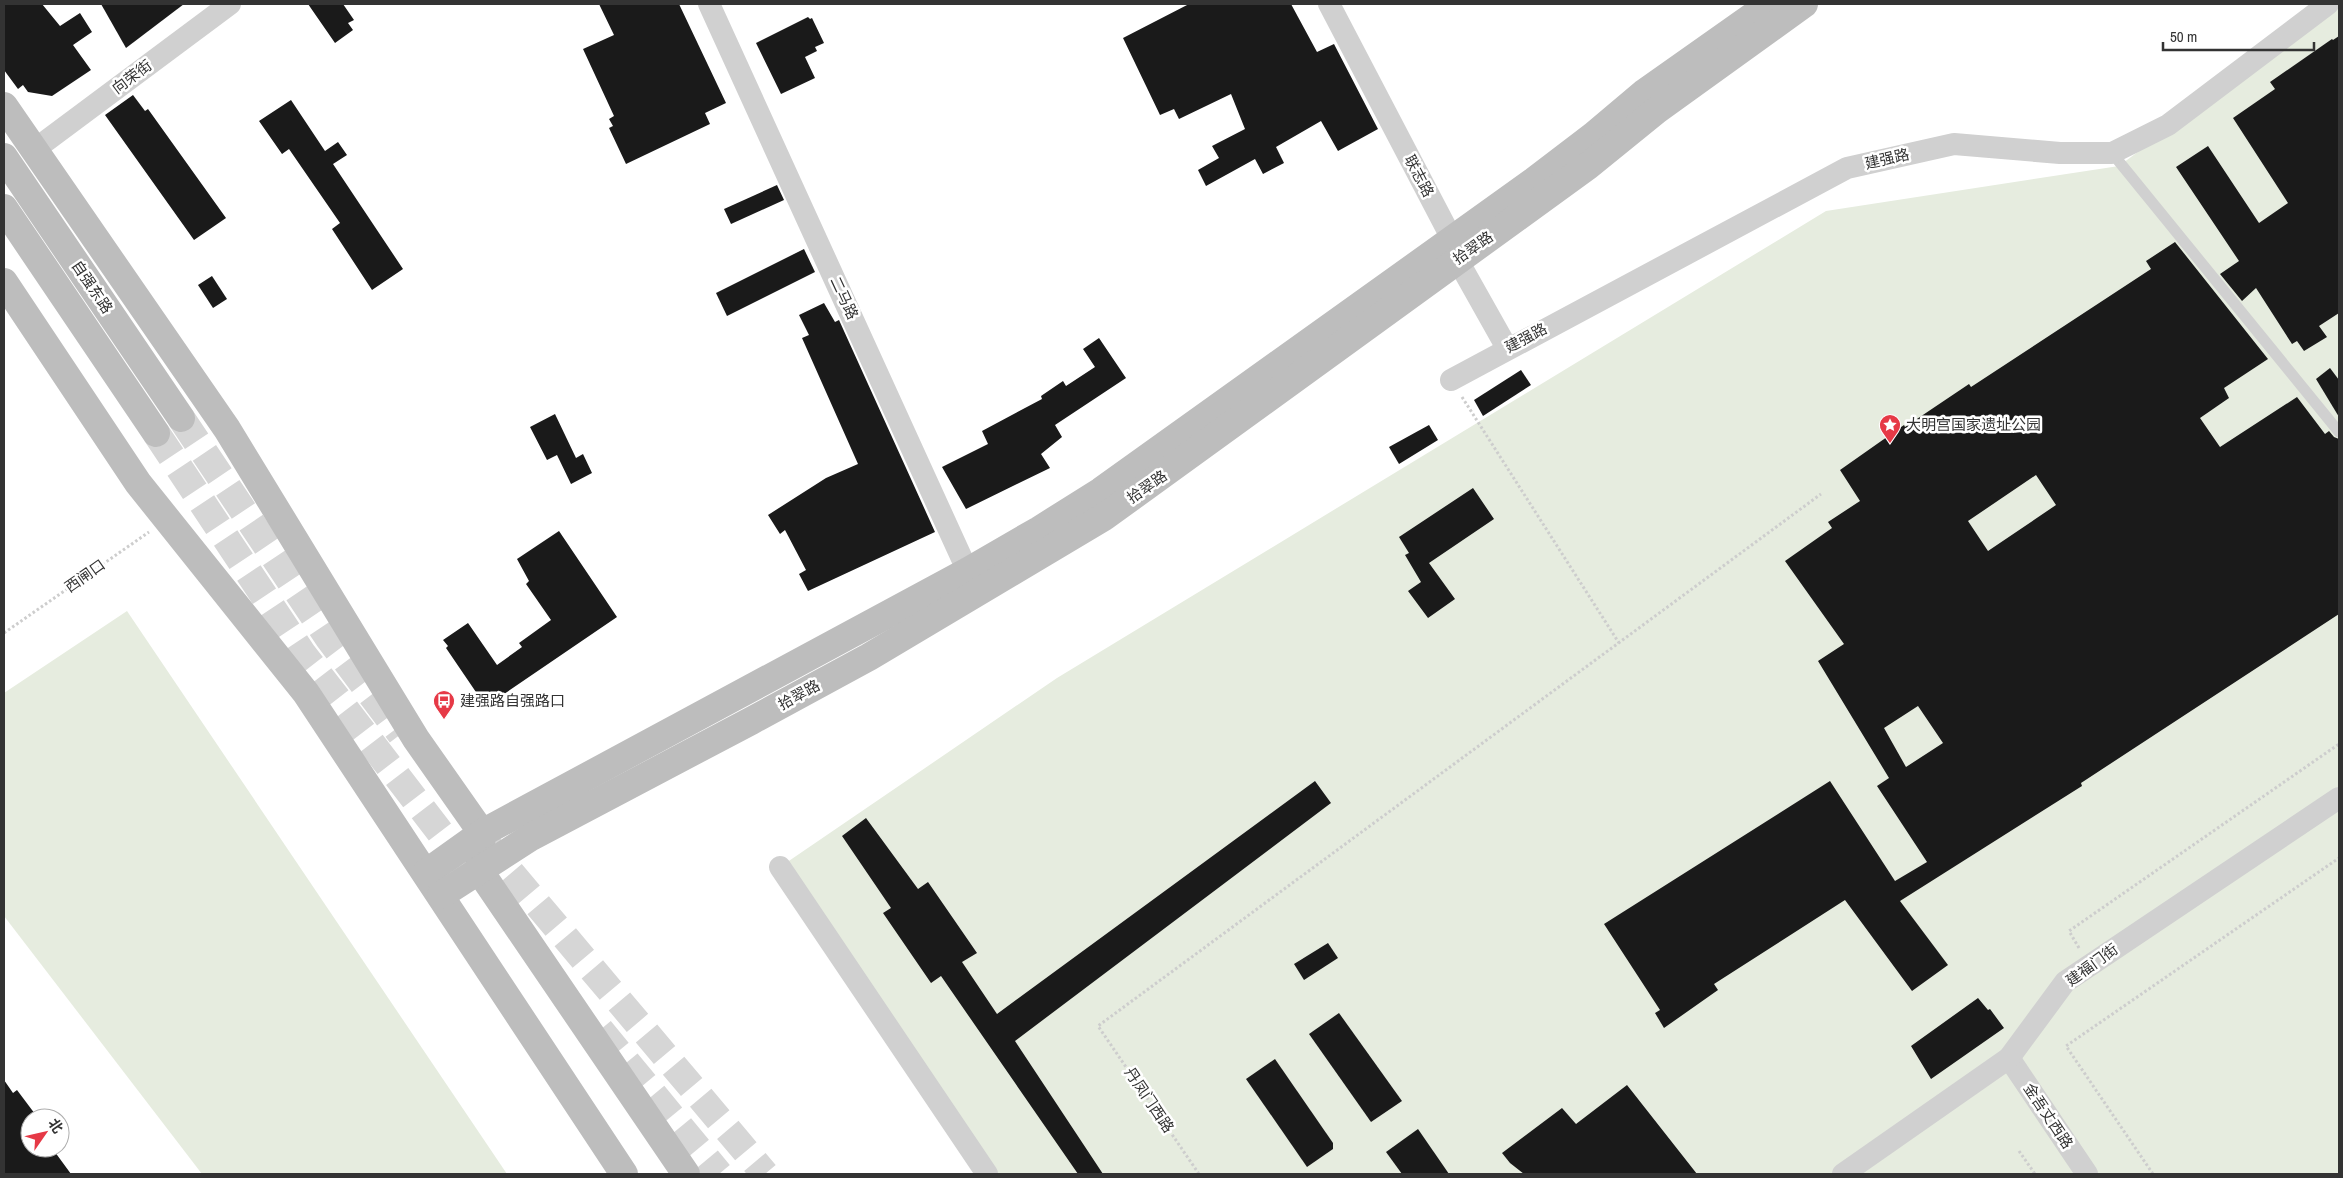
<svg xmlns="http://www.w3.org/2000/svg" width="2343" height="1178" font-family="'Archivo Narrow','Noto Sans SC',sans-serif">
	<rect width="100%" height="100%" fill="#fff"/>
	<g fill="#e6ecdf">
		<polygon points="2335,4 2339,4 2339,1174 986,1174 780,867 1057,678 1826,211 2119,166"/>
		<polygon points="127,611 507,1174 202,1174 4,916 4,693"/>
	</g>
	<g fill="#1a1a1a" fill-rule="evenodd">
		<polygon points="4,4 42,4 60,26 80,13 92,32 73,45 91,70 52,96 28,92 23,85 18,89 4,70"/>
		<polygon points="101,4 184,4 126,48"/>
		<polygon points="308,4 343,4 354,20 348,23 353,30 335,43"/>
		<polygon points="599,4 679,4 726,103 705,113 710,124 626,164 609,128 613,126 609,119 614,116 583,49 614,35"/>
		<polygon points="1189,4 1291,4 1317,52 1334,44 1378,129 1338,151 1321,121 1276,147 1284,163 1263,174 1255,159 1206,186 1198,170 1219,158 1212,146 1245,129 1231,94 1179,119 1174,109 1160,115 1123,38"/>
		<polygon points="808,17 810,19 812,18 824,43 815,47 817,51 805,57 815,78 781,94 756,43"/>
		<polygon points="2339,36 2339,313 2319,326 2327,337 2304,351 2297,341 2292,344 2256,288 2242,301 2220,274 2239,261 2176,167 2208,146 2259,223 2288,203 2233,118 2275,89 2270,82 2332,39 2333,40"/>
		<polygon points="133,95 145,111 148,109 226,218 194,240 105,115"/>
		<polygon points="291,100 325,151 338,142 347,155 333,164 403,269 372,290 332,229 340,223 289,149 282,154 259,121"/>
		<polygon points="777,185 784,200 731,224 724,209"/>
		<path d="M2175 242 2268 359 2224 388 2229 398 2200 418 2220 447 2297 397 2325 434 2329 431 2334 437 2339 439V614L2081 783 2082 786 1900 901 1948 965 1912 991 1845 900 1714 984 1718 990 1664 1028 1655 1013 1660 1010 1604 924 1830 781 1895 881 1927 862 1877 786 1889 778 1818 661 1844 644 1785 561 1832 528 1828 522 1860 501 1840 470 1904 425 1905 427 1969 384 1971 387 2151 269 2146 261ZM2036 475 2056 505 1988 551 1968 521ZM1918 706 1943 743 1906 767 1884 728Z"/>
		<polygon points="804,249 815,272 727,316 716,293"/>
		<polygon points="212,276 227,299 213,308 198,285"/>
		<polygon points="824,303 835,322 839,320 935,532 808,591 799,574 806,570 785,530 780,534 768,515 826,478 858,464 802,338 809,335 799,315"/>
		<polygon points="1099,338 1126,378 1055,425 1062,437 1041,454 1050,468 966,509 942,467 988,444 982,431 1042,399 1041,396 1063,381 1066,386 1095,367 1083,349"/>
		<polygon points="2330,368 2339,380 2339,417 2316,379"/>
		<polygon points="1521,370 1531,385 1483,416 1474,400"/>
		<polygon points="555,414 576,458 583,454 592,473 571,484 557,455 547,460 530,427"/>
		<polygon points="1429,425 1438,440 1399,464 1389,447"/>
		<polygon points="1473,488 1494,519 1429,563 1455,599 1428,618 1408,591 1421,582 1405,555 1409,553 1399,537"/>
		<polygon points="559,531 617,617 488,705 482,697 480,698 446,648 448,646 443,640 468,623 497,665 522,647 519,643 551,620 526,584 529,581 517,559"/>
		<polygon points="1315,781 1331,803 1015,1041 1103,1174 1078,1174 941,976 931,983 883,913 891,908 842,836 866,818 918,889 928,882 977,953 962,962 997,1014"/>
		<polygon points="1328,943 1338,958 1304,980 1294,964"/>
		<polygon points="1978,998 1988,1010 1990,1009 2004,1028 1931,1079 1911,1046"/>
		<polygon points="1339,1013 1402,1101 1371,1122 1309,1034"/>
		<polygon points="1275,1059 1333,1143 1333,1149 1307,1167 1246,1079"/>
		<polygon points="4,1080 13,1093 17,1090 38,1118 30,1118 30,1148 52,1148 71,1174 4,1174"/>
		<polygon points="1627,1085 1697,1174 1524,1174 1510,1163 1502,1153 1562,1108 1576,1124"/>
		<polygon points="1418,1129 1449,1174 1402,1174 1386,1152"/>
	</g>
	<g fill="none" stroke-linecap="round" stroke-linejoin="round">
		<g stroke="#d6d6d6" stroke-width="28" stroke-dasharray="28 14" stroke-linecap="butt">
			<polyline points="181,418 328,637 401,734"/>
			<polyline points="156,433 302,653 470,871"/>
			<polyline points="484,841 765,1174"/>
			<polyline points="600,1030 719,1174"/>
		</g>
		<g stroke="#cdcdcd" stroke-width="3" stroke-dasharray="2.5 2.5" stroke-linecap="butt">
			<polyline points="1462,397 1619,643"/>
			<polyline points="4,633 149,532"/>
			<polyline points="2079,948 2069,931 2339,744"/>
			<polyline points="2019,1151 2035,1174"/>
			<polyline points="1199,1174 1098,1026 1821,494"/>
			<polyline points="2153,1174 2066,1046 2339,858"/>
		</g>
		<polyline stroke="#d0d0d0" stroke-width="11" points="2112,153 2339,432"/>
		<g stroke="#d0d0d0" stroke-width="22">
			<polyline points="709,4 974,585"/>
			<polyline points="1329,4 1452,239 1457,259 1507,348"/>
			<polyline points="34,150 230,4"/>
			<polyline points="1451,380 1847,168 1954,144 2060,153 2112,153 2168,125 2328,4"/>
			<polyline points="780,867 987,1174"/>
			<polyline points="2009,1058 2087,1174"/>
			<polyline points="1843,1174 2009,1058 2065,982 2339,798"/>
		</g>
		<g stroke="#bdbdbd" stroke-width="28">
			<polyline points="4,106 227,429 416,739 482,833 479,870 686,1174"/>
			<polyline points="4,157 181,418"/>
			<polyline points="4,208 156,433"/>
			<polyline points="4,282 138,483 306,693 624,1174"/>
			<polyline points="426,873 482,833 968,571 1039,530 1101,491 1534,181 1593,136 1644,93 1770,4"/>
			<polyline points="441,895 531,837 751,721 869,657 1104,517 1588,166 1657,110 1804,4"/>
		</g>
	</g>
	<defs>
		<g id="sight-pin" transform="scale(1.125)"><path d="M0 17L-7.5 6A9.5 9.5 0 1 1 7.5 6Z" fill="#e63946" stroke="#fff"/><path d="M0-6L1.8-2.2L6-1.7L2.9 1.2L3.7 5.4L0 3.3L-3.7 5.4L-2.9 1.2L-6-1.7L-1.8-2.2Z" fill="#fff"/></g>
		<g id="bus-pin" transform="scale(1.125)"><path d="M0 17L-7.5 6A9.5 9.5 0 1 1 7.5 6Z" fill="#e63946" stroke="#fff"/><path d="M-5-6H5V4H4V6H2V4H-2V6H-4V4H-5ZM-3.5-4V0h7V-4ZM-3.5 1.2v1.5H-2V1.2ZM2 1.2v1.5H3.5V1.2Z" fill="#fff"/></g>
	</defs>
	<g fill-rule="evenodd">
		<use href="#sight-pin" x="1890" y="425"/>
		<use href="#bus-pin" x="444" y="701"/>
	</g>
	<g text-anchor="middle" stroke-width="5" stroke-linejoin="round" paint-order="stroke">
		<g font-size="15" fill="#333" stroke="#fff">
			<text transform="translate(132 77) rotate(-37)" y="5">向荣街</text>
			<text transform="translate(1887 159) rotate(-13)" y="5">建强路</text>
			<text transform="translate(1419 176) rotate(62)" y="5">联志路</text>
			<text transform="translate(1473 248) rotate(-35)" y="5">拾翠路</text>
			<text transform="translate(92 287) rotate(56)" y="5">自强东路</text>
			<text transform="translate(844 298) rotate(65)" y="5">二马路</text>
			<text transform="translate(1526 338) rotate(-28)" y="5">建强路</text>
			<text transform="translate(1147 487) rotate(-35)" y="5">拾翠路</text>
			<text transform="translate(85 576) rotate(-35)" y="5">西闸口</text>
			<text transform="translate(799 695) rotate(-29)" y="5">拾翠路</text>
			<text transform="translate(2092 965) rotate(-36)" y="5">建福门街</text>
			<text transform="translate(1149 1100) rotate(56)" y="5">丹凤门西路</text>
			<text transform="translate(2048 1116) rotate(56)" y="5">金吾丈西路</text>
		</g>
		<g font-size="15" fill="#333" stroke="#fff" text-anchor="start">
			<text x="1906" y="430">大明宫国家遗址公园</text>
			<text x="460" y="706">建强路自强路口</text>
		</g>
	</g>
	<rect width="2343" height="1178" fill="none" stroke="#333333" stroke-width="10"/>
	<g transform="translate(45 1133) rotate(56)"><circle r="24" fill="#ffffff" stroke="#adadad"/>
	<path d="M0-4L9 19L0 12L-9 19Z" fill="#e63946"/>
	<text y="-8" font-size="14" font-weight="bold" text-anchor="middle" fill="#333333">北</text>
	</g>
	<path d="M2163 42v8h151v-8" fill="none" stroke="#333333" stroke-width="2.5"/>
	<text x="2170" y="42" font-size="15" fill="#333333" stroke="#ffffff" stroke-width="4" paint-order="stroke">50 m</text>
</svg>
